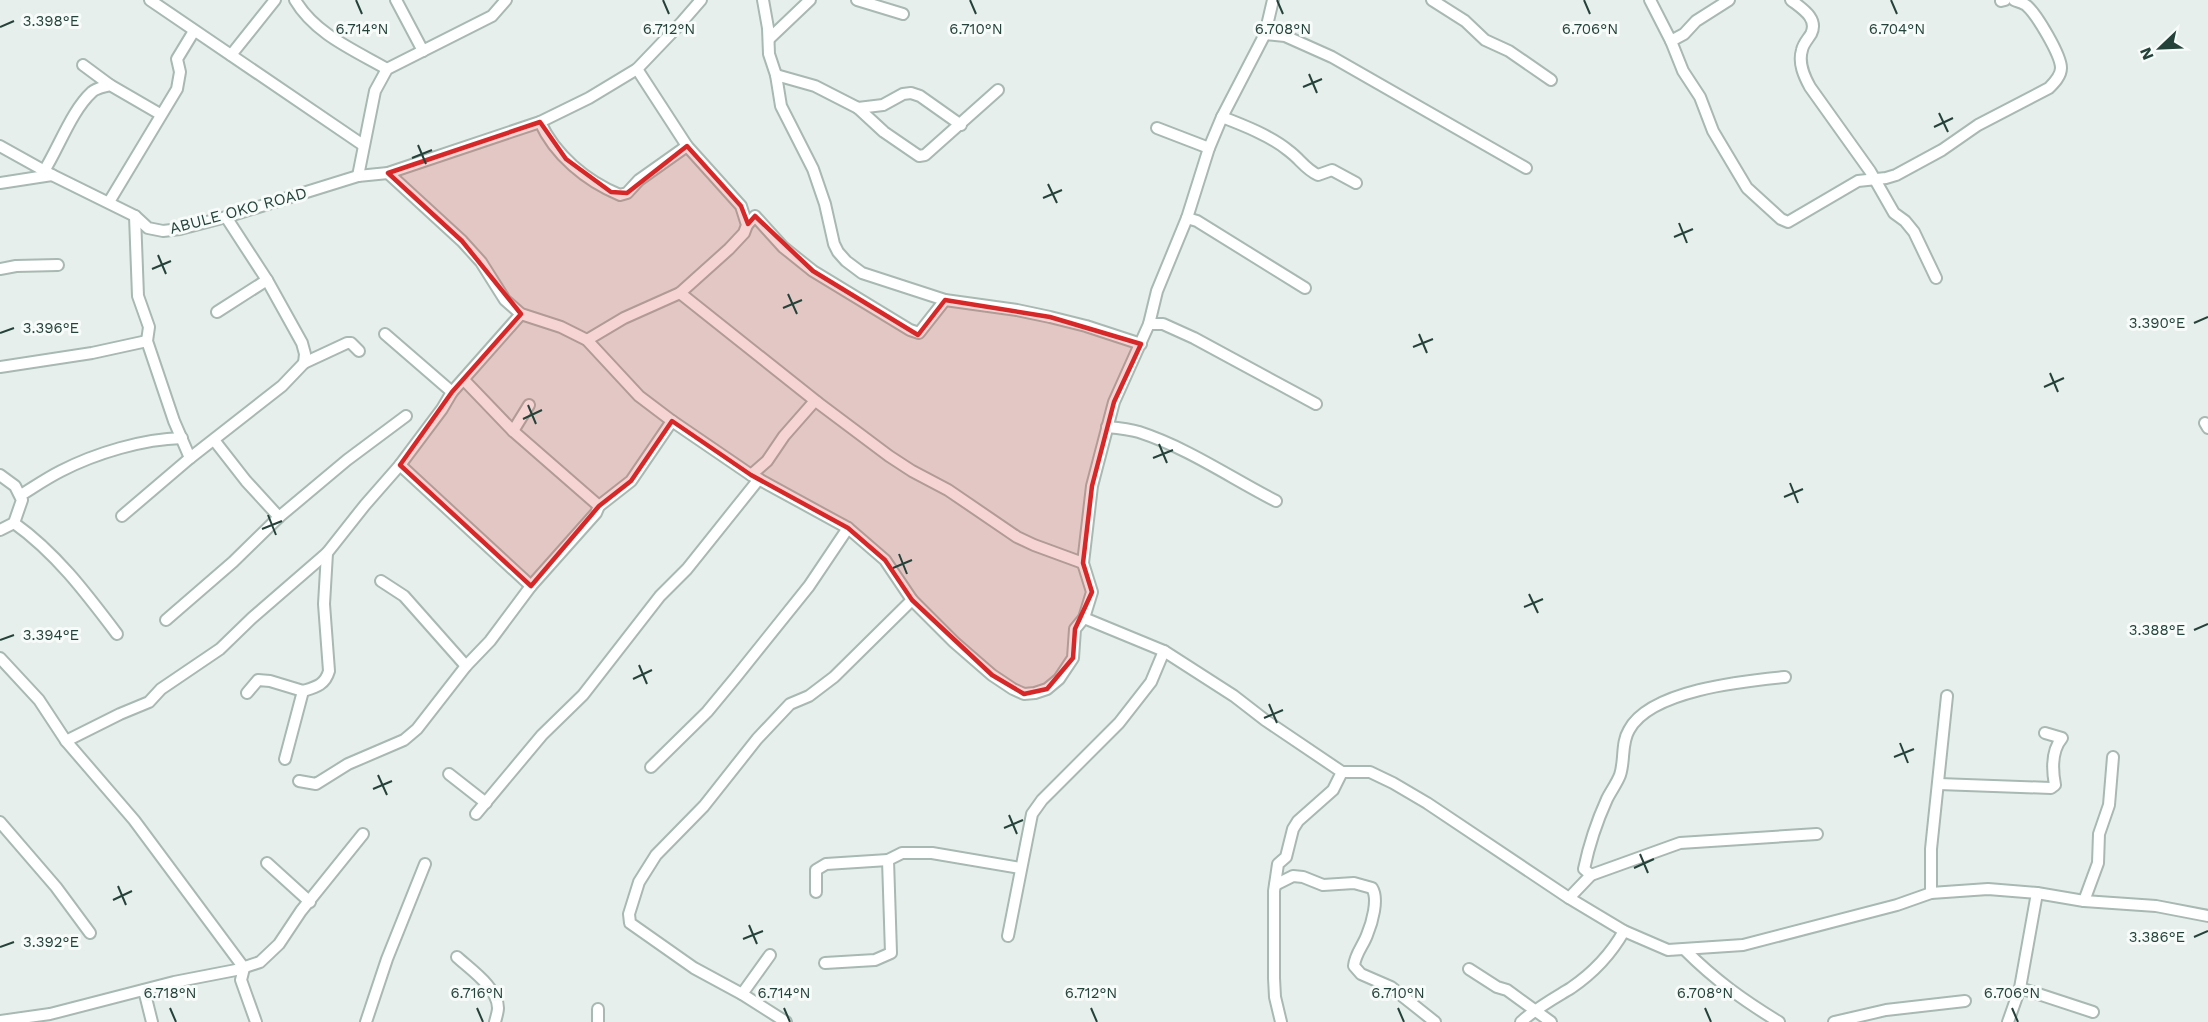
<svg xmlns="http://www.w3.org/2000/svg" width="2208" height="1022" font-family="'Work Sans',sans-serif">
	<rect width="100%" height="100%" fill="#e6efeb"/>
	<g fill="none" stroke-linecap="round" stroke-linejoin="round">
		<g stroke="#a8b8b2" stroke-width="14">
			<g id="minor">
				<polyline points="150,0 363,145"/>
				<path d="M295 0C315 34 354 50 387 69"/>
				<polyline points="396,0 423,51"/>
				<polyline points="763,0 768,28 769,54 776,75 781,106 813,169 825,204 834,244 838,252 846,261 862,273 945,300 1017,310 1050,317 1086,326 1141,344"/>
				<polyline points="857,0 903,14"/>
				<polyline points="1432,0 1465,21 1485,40 1509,51 1551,80"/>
				<polyline points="1650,0 1671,41"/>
				<path d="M1729 0 1696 21 1684 34 1671 41 1683 71 1700 97 1713 131 1747 188 1781 219 1788 222 1858 181 1886 178 1896 175 1942 150 1978 125 2049 88C2054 83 2061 76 2061 68 2061 55 2037 15 2027 6 2024 3 2018 2 2014 0"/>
				<path d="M1791 0C1801 8 1819 18 1811 34 1808 39 1803 44 1802 50 1798 63 1804 76 1810 87L1870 171 1894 213 1905 221 1914 232 1936 278"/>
				<polyline points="2001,1 2005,0"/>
				<polyline points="1265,34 1285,36 1332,57 1526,168"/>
				<polyline points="769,39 810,0"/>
				<polyline points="231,55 275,0"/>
				<polyline points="83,65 110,85"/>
				<polyline points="776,75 815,86 858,108 883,105 903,94 911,93 920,96 961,125"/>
				<polyline points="858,108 884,132 919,156 925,155 998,90"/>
				<path d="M1222 117C1243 125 1271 136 1289 151 1300 159 1305 169 1318 175L1332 170 1356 183"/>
				<path d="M540 122C555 155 586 181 620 195L627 193 639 180 687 146"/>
				<polyline points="1157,128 1209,148"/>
				<polyline points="0,146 52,175 135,216 148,228 163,231 180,229 226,217 358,176 388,173 540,122 589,98 637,69 681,23 701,0"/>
				<path d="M44 171C59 147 72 110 92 92 96 88 104 87 110 85L160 114"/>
				<polyline points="388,173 462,241 481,262 505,300 521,314 561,327 587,340 639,396 672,421 751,475 848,528 885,560 912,600 954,642 992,675 1013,689 1024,694 1035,693 1047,689 1059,679 1073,658 1075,629 1084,618 1164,651 1234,696 1265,720 1342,772 1333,790 1298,821 1293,829 1286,857 1278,864 1274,891 1274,978 1275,997 1281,1022"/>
				<polyline points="358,176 375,91 387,69 492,16 506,0"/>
				<polyline points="0,183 52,175"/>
				<polyline points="109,202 177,89 180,72 177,59 194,31"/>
				<polyline points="135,216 138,296 149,327 147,341 174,421 190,458 282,386 304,363 347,343 351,343 359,351"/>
				<polyline points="226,217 267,280 302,343 305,354 304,363"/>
				<polyline points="1187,218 1197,221 1305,288"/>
				<polyline points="747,225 755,216 783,247 813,271 910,330 919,333 945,300"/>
				<polyline points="0,269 16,266 58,265"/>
				<polyline points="680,293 817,402 889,456 912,471 948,490 1017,537 1034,545 1083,563"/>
				<polyline points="217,312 267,280"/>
				<polyline points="1149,324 1163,324 1194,338 1316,404"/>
				<polyline points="385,334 452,392"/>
				<polyline points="587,340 624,318 680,293 729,249 744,233 747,225 741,206 687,146 637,69"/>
				<polyline points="0,367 92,353 147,341"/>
				<polyline points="464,380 513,431 529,405"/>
				<polyline points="2205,423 2208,428"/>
				<path d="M1107 427C1118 428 1129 429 1139 432 1188 448 1231 478 1276 501"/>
				<polyline points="513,431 599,506"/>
				<polyline points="214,440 246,481 279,517"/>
				<polyline points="400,465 531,586"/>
				<polyline points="0,475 15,486 22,500 14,523 0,530"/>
				<polyline points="751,475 767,461 784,436 813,403 817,402"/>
				<path d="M21 495C34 487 47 478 61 471 96 453 143 439 182 438"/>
				<polyline points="122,516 190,458"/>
				<path d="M14 523C56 553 86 593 117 634"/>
				<polyline points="381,581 404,596 466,666"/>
				<polyline points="1084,618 1092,592 1083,563 1092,486 1114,402 1149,324 1157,291 1187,218 1209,148 1222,117 1265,34 1273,0"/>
				<polyline points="166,620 233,562 279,517 347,460 406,416"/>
				<polyline points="0,658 39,700 66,741 134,820 244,968"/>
				<polyline points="247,693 258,680 270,681 303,691"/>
				<polyline points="66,741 120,714 149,702 161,689 220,649 252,618 327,553 365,505 400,465 442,409 452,392 521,314"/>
				<path d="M285 759 303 691C316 687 325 685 329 671L324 604 327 553"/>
				<polyline points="651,767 707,712 736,677 809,586 848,528"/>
				<polyline points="1342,772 1370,772 1393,783 1427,803 1569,898 1624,931 1668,950 1743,945 1897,905 1931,893 1988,889 2037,893 2084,901 2156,906 2208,916"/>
				<polyline points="449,774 486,803"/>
				<polyline points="299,781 316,784 348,764 404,740 417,729 466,666 490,641 531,586 596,513 599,506 631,481 672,421"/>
				<path d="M1939 784 2051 788 2055 785C2052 769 2051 751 2062 738L2045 733"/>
				<polyline points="476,814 542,735 583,695 660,596 687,569 759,479"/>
				<polyline points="0,822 56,887 90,933"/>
				<polyline points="267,863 310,902"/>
				<path d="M1591 875 1584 869C1589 845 1597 821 1607 799 1611 791 1617 783 1620 775 1625 760 1621 743 1629 730 1650 690 1744 681 1785 677"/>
				<path d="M1275 885 1293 876 1303 877 1323 885 1354 883 1372 888C1379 899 1372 923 1367 935 1363 946 1355 954 1354 966L1361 974 1391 987 1435 1022"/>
				<polyline points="816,892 816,870 826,864 888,860"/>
				<polyline points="1931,893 1931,849 1947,696"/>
				<polyline points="1569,898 1591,875 1680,843 1817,834"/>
				<polyline points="2084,901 2098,863 2099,834 2109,805 2113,757"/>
				<polyline points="1008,936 1032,814 1042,800 1119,723 1151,682 1164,651"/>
				<path d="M1685 950C1715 980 1743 1000 1779 1022"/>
				<path d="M457 957C470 969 498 988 498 1008 498 1012 496 1018 495 1022"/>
				<polyline points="825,963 875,960 891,953 888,860 902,853 932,853 1020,868"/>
				<polyline points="244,968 241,980 256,1022"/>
				<polyline points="1469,969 1497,987 1507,990 1551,1022"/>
				<polyline points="2020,988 2093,1012"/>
				<polyline points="144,990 152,1022"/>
				<polyline points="742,994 770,955"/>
				<polyline points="598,1009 598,1022"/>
				<polyline points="0,1021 50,1014 174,982 236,970 260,962 279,944 301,911 363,834"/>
				<polyline points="366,1022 387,959 425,864"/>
				<polyline points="786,1022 742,994 694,968 630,923 629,914 639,882 656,855 704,806 757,739 790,704 809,696 834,677 912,600"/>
				<path d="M1521 1022C1536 1008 1553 999 1571 988 1593 973 1611 954 1624 931"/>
				<polyline points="1834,1022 1886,1010 1965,1001"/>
				<polyline points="2008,1022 2020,988 2037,893"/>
			</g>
		</g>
		<use href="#minor" stroke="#fff" stroke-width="10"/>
	</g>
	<path fill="#d62828" fill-opacity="0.2" stroke="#d62828" stroke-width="4.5" stroke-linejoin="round" d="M540 122 566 159 611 192 627 193 687 146 741 206 748 224 755 216 813 271 918 335 945 300 1050 317 1141 344 1114 402 1092 486 1083 563 1092 592 1075 629 1073 658 1047 689 1024 694 992 675 912 600 885 560 848 528 751 475 672 421 631 481 599 506 531 586 400 465 452 392 521 314 462 241 388 173Z"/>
	<path fill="none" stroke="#24423a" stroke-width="2" d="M356 0 362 14M663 0 669 14M970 0 976 14M1277 0 1283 14M1584 0 1590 14M1891 0 1897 14M0 27 14 21M1309 74 1317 93M1303 87 1322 79M1939 113 1948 132M1934 127 1953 118M418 145 426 164M412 158 432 150M1048 184 1057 203M1043 198 1062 190M1679 223 1687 243M1674 237 1693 229M158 255 166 274M152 269 171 261M788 294 797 314M783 308 802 300M2194 323 2208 317M0 333 14 328M1419 334 1427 353M1413 347 1433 339M2050 373 2058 392M2044 387 2064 378M528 405 536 424M523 419 542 410M1159 444 1167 463M1153 458 1173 450M1790 483 1798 503M1784 497 1803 489M268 515 276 535M262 529 282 521M899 554 907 574M893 568 912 560M1529 594 1538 613M1524 607 1543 599M2194 630 2208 624M0 640 14 635M639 665 647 684M633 679 652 670M1269 704 1277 723M1264 718 1283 710M1900 743 1908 763M1894 757 1914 749M378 775 387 795M373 789 392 781M1009 815 1017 834M1004 828 1023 820M1640 854 1648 873M1634 868 1654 859M118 886 126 905M113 900 132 891M749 925 757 944M2194 937 2208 931M743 939 763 931M0 947 14 942M170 1008 176 1022M477 1008 483 1022M784 1008 790 1022M1091 1008 1097 1022M1398 1008 1404 1022M1705 1008 1711 1022M2012 1008 2018 1022"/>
	<g text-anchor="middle" stroke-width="6" stroke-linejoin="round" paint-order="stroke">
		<g font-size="16" fill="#24423a" stroke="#f7fbf9">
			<text transform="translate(238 210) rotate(-15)" y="6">ABULE OKO ROAD</text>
		</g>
	</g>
	<g font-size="15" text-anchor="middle" fill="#24423a" stroke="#f7fbf9" stroke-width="6" stroke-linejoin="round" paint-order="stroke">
		<text x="51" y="26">3.398°E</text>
		<text x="362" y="34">6.714°N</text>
		<text x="669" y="34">6.712°N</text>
		<text x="976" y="34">6.710°N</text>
		<text x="1283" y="34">6.708°N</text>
		<text x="1590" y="34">6.706°N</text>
		<text x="1897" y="34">6.704°N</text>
		<text x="2157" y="328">3.390°E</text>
		<text x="51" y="333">3.396°E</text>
		<text x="2157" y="635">3.388°E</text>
		<text x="51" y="640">3.394°E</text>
		<text x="2157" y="942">3.386°E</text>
		<text x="51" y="947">3.392°E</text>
		<text x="170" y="998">6.718°N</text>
		<text x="477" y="998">6.716°N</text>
		<text x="784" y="998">6.714°N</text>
		<text x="1091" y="998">6.712°N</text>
		<text x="1398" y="998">6.710°N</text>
		<text x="1705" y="998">6.708°N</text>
		<text x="2012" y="998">6.706°N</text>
	</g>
	<g transform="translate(2160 48) rotate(247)" stroke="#f7fbf9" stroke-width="4.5" paint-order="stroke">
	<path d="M0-4.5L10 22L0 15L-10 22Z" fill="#24423a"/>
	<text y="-9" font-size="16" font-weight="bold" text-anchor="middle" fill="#24423a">N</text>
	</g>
</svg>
